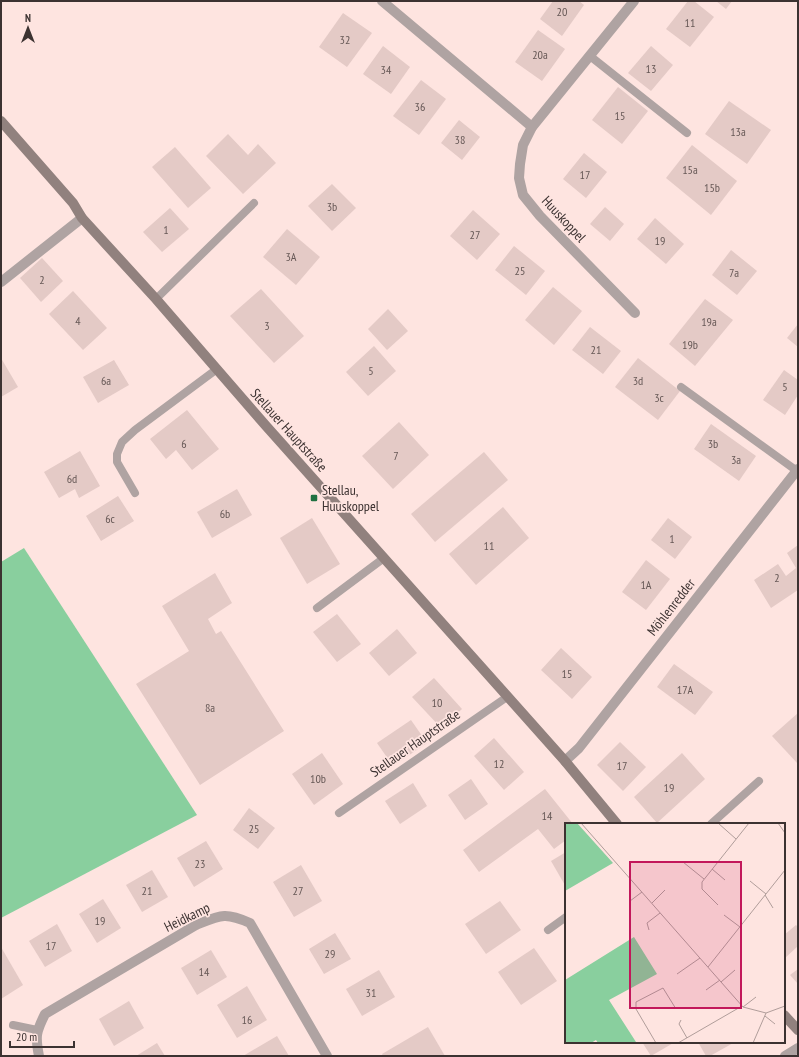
<svg xmlns="http://www.w3.org/2000/svg" width="799" height="1057" font-family="'PT Sans Narrow',sans-serif">
	<rect width="100%" height="100%" fill="#fee4e0"/>
	<polygon fill="#89cf9e" points="24,548 197,815 1,918 1,562"/>
	<g fill="#e4cac6">
		<polygon points="553,1 579,1 584,5 562,36 540,19"/>
		<polygon points="688,1 694,1 714,17 690,47 666,29"/>
		<polygon points="716,1 732,1 726,9"/>
		<polygon points="343,13 372,33 347,67 319,47"/>
		<polygon points="538,30 565,49 542,81 515,62"/>
		<polygon points="383,46 410,67 391,94 363,74"/>
		<polygon points="651,46 673,65 651,91 628,73"/>
		<polygon points="421,80 446,99 419,135 393,116"/>
		<polygon points="618,87 648,111 622,144 592,120"/>
		<polygon points="729,101 771,130 747,164 705,134"/>
		<polygon points="459,120 480,137 462,160 441,143"/>
		<polygon points="228,134 248,155 258,144 276,163 243,194 206,156"/>
		<polygon points="692,145 737,181 711,215 666,178"/>
		<polygon points="175,147 211,188 188,208 152,167"/>
		<polygon points="584,153 607,172 586,198 563,179"/>
		<polygon points="332,184 356,208 332,231 308,206"/>
		<polygon points="605,207 624,224 610,241 590,224"/>
		<polygon points="170,208 189,229 162,252 143,232"/>
		<polygon points="473,210 500,234 477,260 450,236"/>
		<polygon points="655,218 684,244 666,264 637,239"/>
		<polygon points="287,229 320,257 296,285 263,257"/>
		<polygon points="514,246 545,271 526,295 495,270"/>
		<polygon points="731,250 757,271 737,295 712,275"/>
		<polygon points="42,258 63,281 41,302 20,278"/>
		<polygon points="553,287 582,311 554,345 525,320"/>
		<polygon points="261,289 304,336 274,363 230,316"/>
		<polygon points="73,291 107,328 83,350 49,314"/>
		<polygon points="705,299 733,320 695,366 669,344"/>
		<polygon points="388,309 408,331 387,350 368,329"/>
		<polygon points="798,324 798,347 787,338"/>
		<polygon points="590,327 621,351 603,374 572,350"/>
		<polygon points="374,346 396,371 368,396 346,372"/>
		<polygon points="1,358 18,387 1,397"/>
		<polygon points="638,358 680,391 658,420 615,387"/>
		<polygon points="114,360 129,385 98,403 83,377"/>
		<polygon points="784,370 798,380 798,395 785,415 763,400"/>
		<polygon points="187,410 219,449 192,470 176,450 166,459 150,439"/>
		<polygon points="399,422 429,455 393,489 362,456"/>
		<polygon points="711,424 756,456 739,481 694,449"/>
		<polygon points="80,451 100,486 79,498 75,489 59,498 44,472"/>
		<polygon points="484,452 508,480 435,542 411,514"/>
		<polygon points="237,489 252,515 212,538 197,512"/>
		<polygon points="118,496 134,521 101,541 86,516"/>
		<polygon points="503,507 529,538 476,585 449,554"/>
		<polygon points="312,518 340,564 307,584 280,538"/>
		<polygon points="668,518 692,537 675,559 651,540"/>
		<polygon points="798,545 798,590 771,608 754,580 778,564 786,576 796,568 787,553"/>
		<polygon points="646,560 670,579 646,610 622,592"/>
		<polygon points="215,573 232,603 208,619 216,634 221,631 284,731 200,785 136,684 189,651 162,606"/>
		<polygon points="337,614 361,644 337,662 313,632"/>
		<polygon points="397,629 417,653 389,676 369,653"/>
		<polygon points="561,648 592,677 572,699 541,670"/>
		<polygon points="674,664 713,692 695,715 657,687"/>
		<polygon points="434,678 462,709 441,728 412,697"/>
		<polygon points="798,713 798,764 772,736"/>
		<polygon points="411,720 427,743 393,766 377,743"/>
		<polygon points="494,738 524,772 504,790 474,756"/>
		<polygon points="620,742 646,767 623,791 597,765"/>
		<polygon points="322,753 343,784 314,805 292,774"/>
		<polygon points="682,753 705,779 657,823 634,797"/>
		<polygon points="471,779 488,804 465,820 448,795"/>
		<polygon points="413,783 427,806 400,824 385,801"/>
		<polygon points="545,789 573,824 566,824 566,840 554,849 538,829 479,872 463,850"/>
		<polygon points="249,808 275,828 258,849 233,830"/>
		<polygon points="206,841 223,869 194,887 177,858"/>
		<polygon points="566,852 566,887 551,861"/>
		<polygon points="301,865 322,901 294,917 273,882"/>
		<polygon points="152,870 168,897 142,912 126,885"/>
		<polygon points="103,899 121,928 97,943 79,914"/>
		<polygon points="500,901 521,930 486,954 465,924"/>
		<polygon points="57,924 72,951 45,967 29,941"/>
		<polygon points="796,925 798,927 798,946 784,959 784,935"/>
		<polygon points="335,933 351,959 324,974 309,949"/>
		<polygon points="1,947 23,985 1,999"/>
		<polygon points="534,948 557,981 521,1005 498,972"/>
		<polygon points="211,950 227,977 197,995 181,968"/>
		<polygon points="798,969 798,984 790,975"/>
		<polygon points="379,970 395,997 362,1016 346,989"/>
		<polygon points="247,986 267,1020 237,1038 217,1005"/>
		<polygon points="129,1001 144,1028 114,1046 99,1019"/>
		<polygon points="428,1027 445,1056 383,1056 382,1054"/>
		<polygon points="277,1036 289,1056 243,1056"/>
		<polygon points="642,1042 675,1042 651,1056"/>
		<polygon points="698,1042 735,1042 710,1056 706,1056"/>
		<polygon points="157,1043 165,1056 136,1056"/>
	</g>
	<g fill="none" stroke-linecap="round" stroke-linejoin="round">
		<g stroke="#afa3a2" stroke-width="8">
			<polyline points="590,56 687,133"/>
			<polyline points="156,299 254,203"/>
			<polyline points="681,387 797,471"/>
			<polyline points="135,493 117,462 117,454 122,442 135,430 217,369"/>
			<polyline points="317,608 384,558"/>
			<polyline points="339,813 507,697"/>
			<polyline points="711,824 759,781"/>
			<polyline points="548,930 566,917"/>
			<polyline points="13,1025 37,1030"/>
		</g>
		<g stroke="#afa3a2" stroke-width="10">
			<polyline points="382,1 532,127"/>
			<polyline points="634,1 532,127 523,145 520,164 519,178 523,195 540,216 635,313"/>
			<polyline points="1,282 82,218"/>
			<polyline points="565,761 579,748 798,469"/>
			<path d="M39 1056C35 1036 36 1032 45 1014L196 925C221 915 225 912 250 923L327 1056"/>
			<polyline points="785,1056 798,1048"/>
		</g>
		<g stroke="#91817e" stroke-width="10">
			<polyline points="1,121 73,203 82,218 156,299 267,427 565,761 617,824"/>
			<polyline points="784,1015 798,1030"/>
		</g>
	</g>
	<rect fill="#207142" stroke="#fee4e0" stroke-width="1.5" x="310" y="494" width="8" height="8" rx="2"/>
	<g text-anchor="middle" stroke-width="3.5" stroke-linejoin="round" paint-order="stroke">
		<g font-size="12" fill="#665856">
			<text x="562" y="16">20</text>
			<text x="690" y="27">11</text>
			<text x="345" y="44">32</text>
			<text x="540" y="59">20a</text>
			<text x="651" y="73">13</text>
			<text x="386" y="74">34</text>
			<text x="420" y="111">36</text>
			<text x="620" y="120">15</text>
			<text x="738" y="136">13a</text>
			<text x="460" y="144">38</text>
			<text x="690" y="174">15a</text>
			<text x="585" y="179">17</text>
			<text x="712" y="192">15b</text>
			<text x="332" y="211">3b</text>
			<text x="166" y="234">1</text>
			<text x="475" y="239">27</text>
			<text x="660" y="245">19</text>
			<text x="291" y="261">3A</text>
			<text x="520" y="275">25</text>
			<text x="734" y="277">7a</text>
			<text x="42" y="284">2</text>
			<text x="78" y="325">4</text>
			<text x="709" y="326">19a</text>
			<text x="267" y="330">3</text>
			<text x="690" y="349">19b</text>
			<text x="596" y="354">21</text>
			<text x="371" y="375">5</text>
			<text x="106" y="385">6a</text>
			<text x="638" y="385">3d</text>
			<text x="785" y="391">5</text>
			<text x="659" y="402">3c</text>
			<text x="184" y="448">6</text>
			<text x="713" y="448">3b</text>
			<text x="396" y="460">7</text>
			<text x="736" y="464">3a</text>
			<text x="72" y="483">6d</text>
			<text x="225" y="518">6b</text>
			<text x="110" y="523">6c</text>
			<text x="672" y="543">1</text>
			<text x="489" y="550">11</text>
			<text x="777" y="582">2</text>
			<text x="646" y="589">1A</text>
			<text x="567" y="678">15</text>
			<text x="685" y="694">17A</text>
			<text x="437" y="707">10</text>
			<text x="210" y="712">8a</text>
			<text x="499" y="768">12</text>
			<text x="622" y="770">17</text>
			<text x="318" y="783">10b</text>
			<text x="669" y="792">19</text>
			<text x="547" y="820">14</text>
			<text x="254" y="833">25</text>
			<text x="200" y="868">23</text>
			<text x="147" y="895">21</text>
			<text x="298" y="895">27</text>
			<text x="100" y="925">19</text>
			<text x="51" y="950">17</text>
			<text x="330" y="958">29</text>
			<text x="204" y="976">14</text>
			<text x="371" y="997">31</text>
			<text x="247" y="1024">16</text>
		</g>
		<g font-size="14" fill="#3c3231" stroke="#fee4e0">
			<text transform="translate(564 219) rotate(47)" y="5">Huuskoppel</text>
			<text transform="translate(289 430) rotate(48)" y="5">Stellauer Hauptstraße</text>
			<text transform="translate(671 607) rotate(-52)" y="5">Möhlenredder</text>
			<text transform="translate(415 743) rotate(-35)" y="5">Stellauer Hauptstraße</text>
			<text transform="translate(187 917) rotate(-26)" y="5">Heidkamp</text>
		</g>
		<g font-size="14" fill="#3c3231" stroke="#fee4e0" text-anchor="start">
			<text x="322" y="495">Stellau,<tspan x="322" dy="16">Huuskoppel</tspan></text>
		</g>
	</g>
	<g transform="translate(565 823)">
		<rect width="220" height="220" fill="#fee4e0"/>
		<path d="M0 0H12L48 40 0 68ZM69 114 92 151 44 177 71 219 33 220 31 217 26 220H0V157Z" fill="#89cf9e"/>
		<path fill="none" stroke="#b09d9a" stroke-width="1" d="M16 0 178 184 201 190 220 183M153 0 171 16M213 0 220 10M118 39 139 56M147 46 160 57M185 58 201 71M200 72 208 85M65 78 77 69M87 80 100 67M153 82 137 66V59L184 0M159 92 175 104M84 107 82 100 95 90M143 144 220 47M112 151 135 135M156 159 170 147M141 167 155 157M178 184 191 174M200 193 210 201M116 197 114 201 122 215M91 220 71 186V179L98 165 111 186M113 220 177 183M188 220 201 190"/>
		<path fill="#c2185b" fill-opacity="0.15" stroke="#c2185b" stroke-width="2" d="M65 39H176V185H65Z"/>
		<rect width="220" height="220" fill="none" stroke="#3c3231" stroke-width="2"/>
	</g>
	<rect width="799" height="1057" fill="none" stroke="#3c3231" stroke-width="4"/>
	<g transform="translate(28 28)" stroke="#fee4e0" stroke-width="3" paint-order="stroke">
	<path d="M0-3L7 15L0 10L-7 15Z" fill="#3c3231"/>
	<text y="-6" font-size="11" font-weight="bold" text-anchor="middle" fill="#3c3231">N</text>
	</g>
	<path d="M10 1041v6h64v-6" fill="none" stroke="#3c3231" stroke-width="2"/>
	<text x="16" y="1041" font-size="12" fill="#3c3231" stroke="#fee4e0" stroke-width="3" paint-order="stroke">20 m</text>
</svg>
